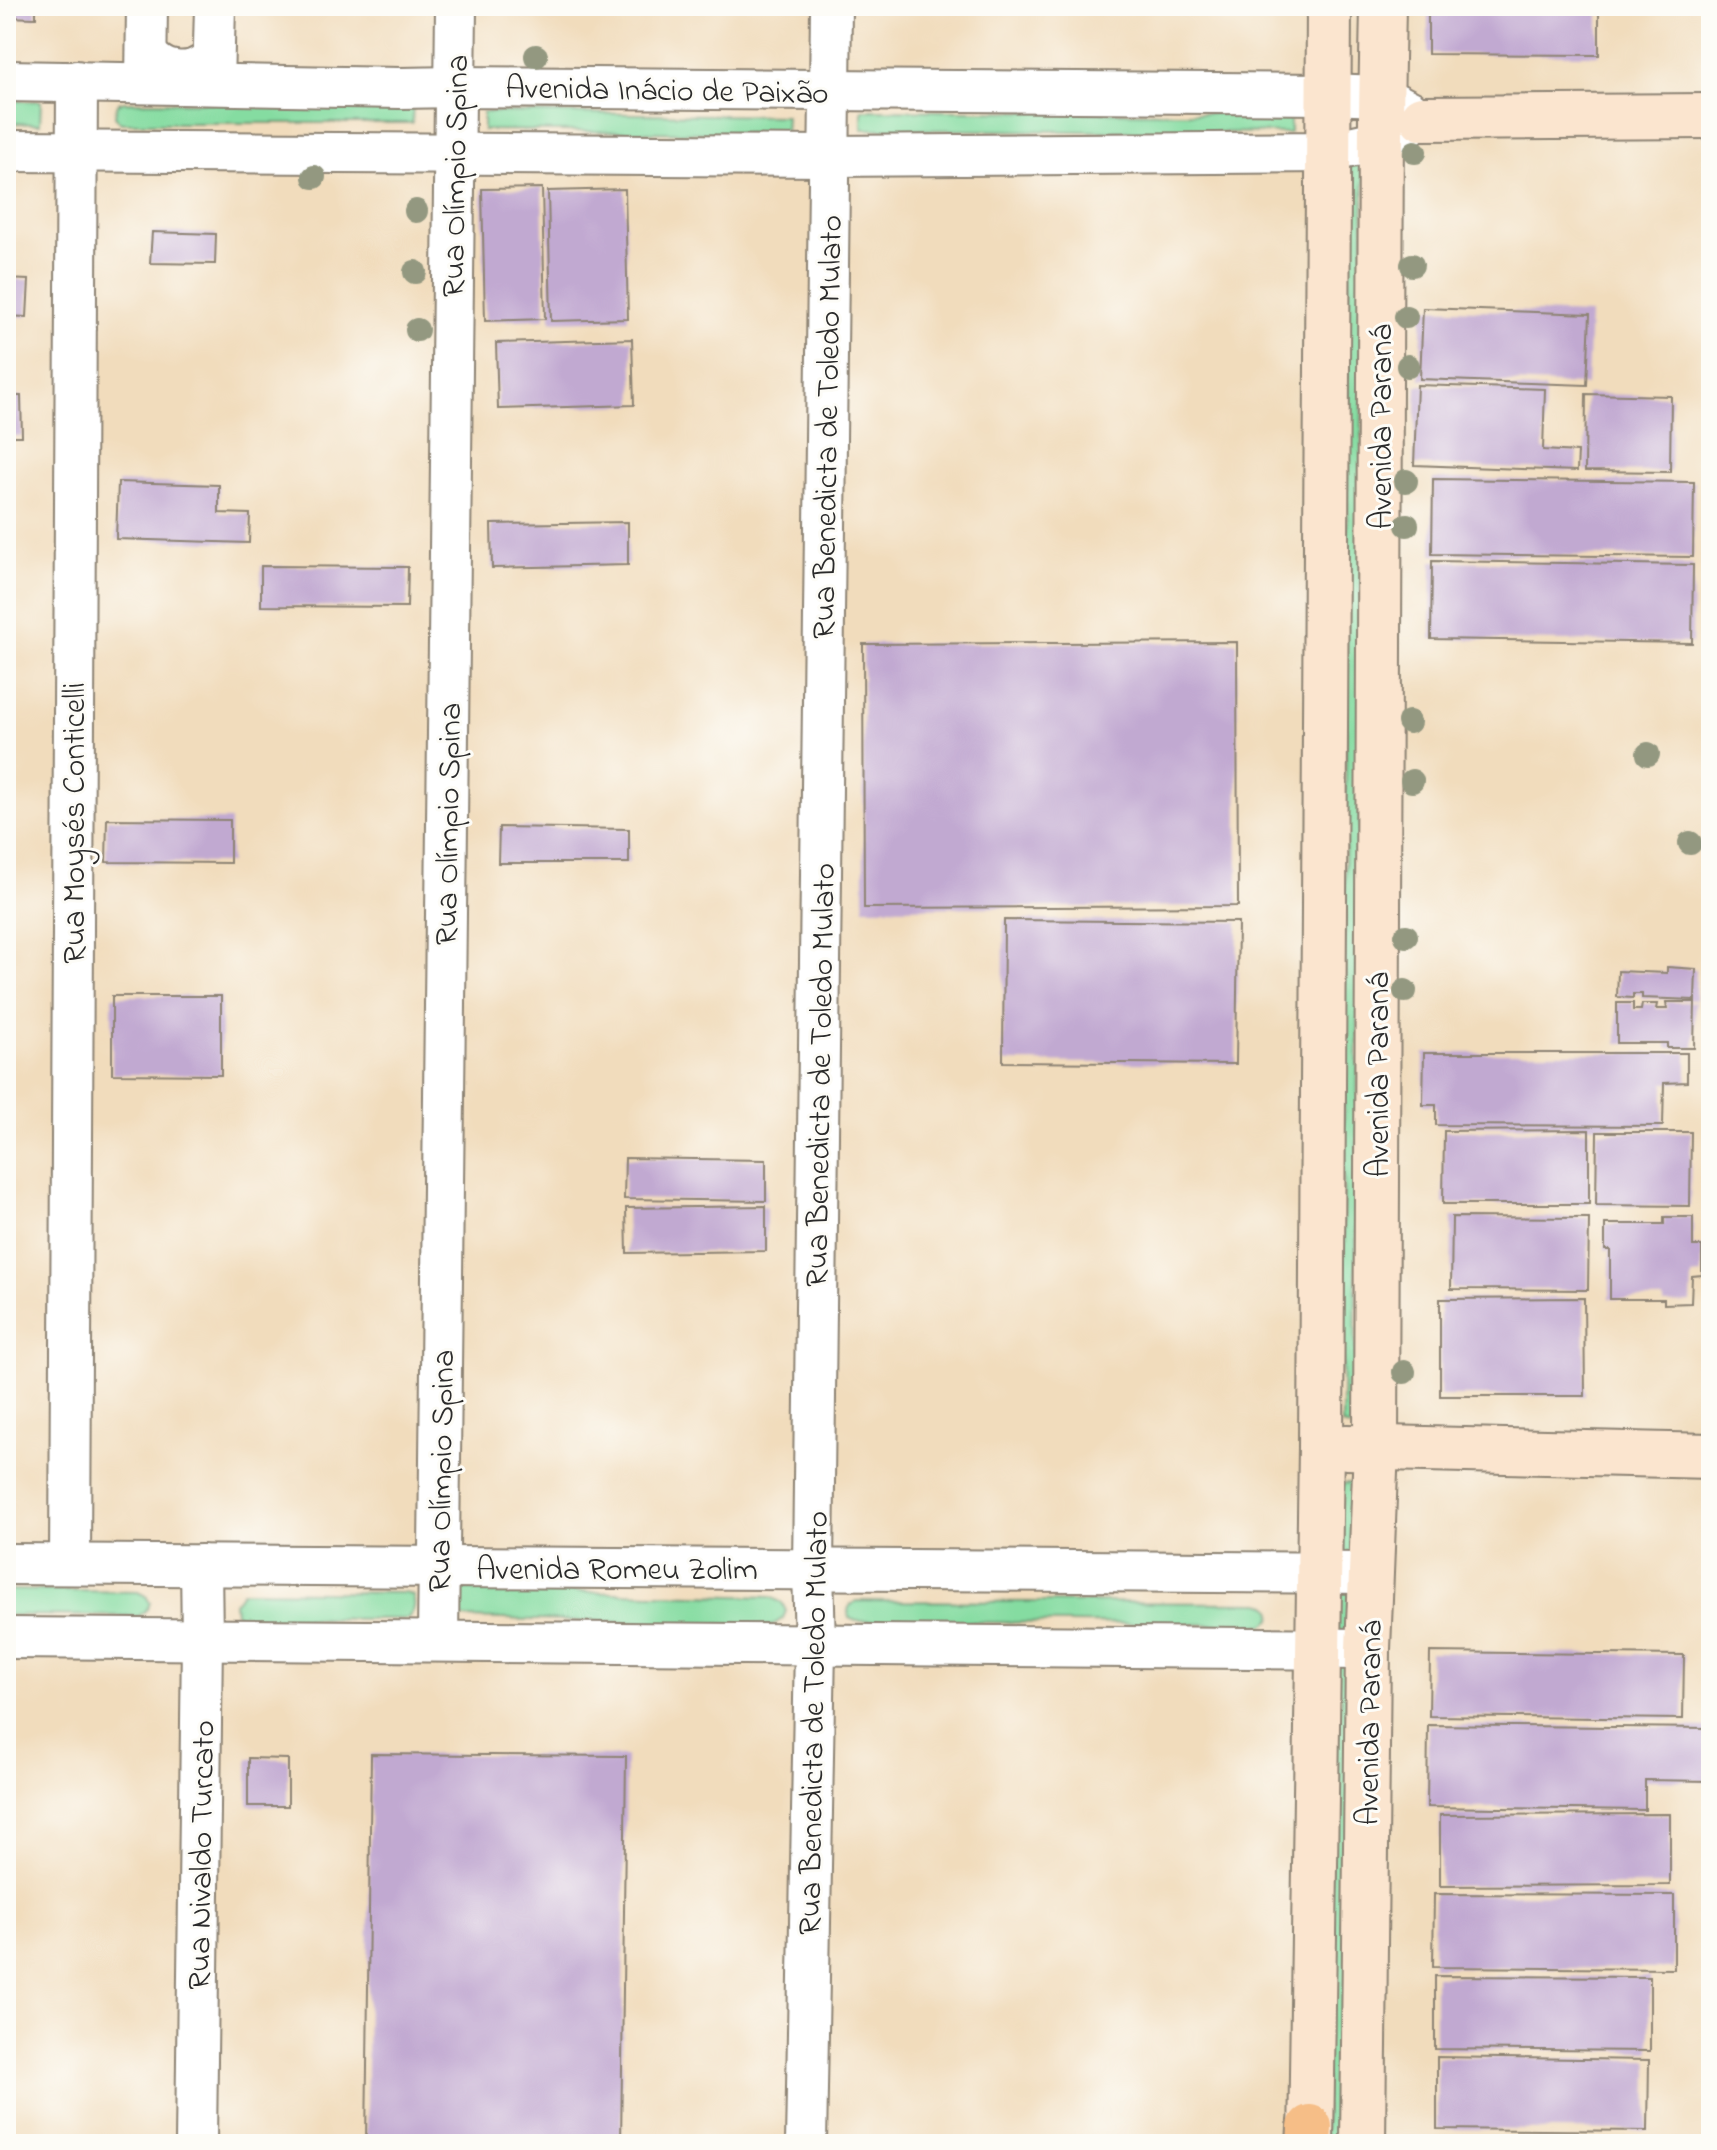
<svg xmlns="http://www.w3.org/2000/svg" width="1717" height="2150" font-family="'Indie Flower',sans-serif">
	<rect width="100%" height="100%" fill="#fdfcf7"/>
	<filter id="ink" filterUnits="userSpaceOnUse"><feTurbulence type="fractalNoise" baseFrequency=".0125" numOctaves="2"/><feDisplacementMap in="SourceGraphic" scale="16" xChannelSelector="R" yChannelSelector="G"/><feConvolveMatrix kernelMatrix="1 2 1 2 8 2 1 2 1" color-interpolation-filters="sRGB"/></filter>
	<filter id="wash" filterUnits="userSpaceOnUse"><feTurbulence type="fractalNoise" baseFrequency=".006" numOctaves="4" result="noise"/><feDisplacementMap in="SourceGraphic" scale="32" xChannelSelector="R" yChannelSelector="G"/><feGaussianBlur stdDeviation="1.8" result="paint"/><feColorMatrix in="noise" values="0 0 0 0 0 0 0 0 0 0 0 0 0 0 0 0 0 1.4 0 .05"/><feComposite in="paint" operator="in"/></filter>
	<g filter="url(#wash)">
		<rect width="100%" height="100%" fill="#f1dcbc"/>
		<g fill="#85dca1" stroke="#588466" stroke-width="2">
			<polygon points="6,101 41,101 40,124 6,123"/>
			<polygon points="120,102 413,104 412,123 121,123 115,117 116,108"/>
			<polygon points="862,110 1290,114 1290,133 862,129"/>
			<polygon points="483,112 786,116 785,134 483,130"/>
			<polygon points="1364,146 1355,1424 1350,1427 1342,1425 1349,154"/>
			<polygon points="1348,1483 1354,1485 1348,2144 1324,2144 1339,1488 1343,1484"/>
			<polygon points="461,1589 771,1597 782,1603 786,1611 783,1618 772,1626 461,1618 452,1613 453,1593"/>
			<polygon points="6,1590 138,1592 146,1596 150,1603 147,1609 139,1616 6,1615"/>
			<path d="M243 1591 405 1593 413 1596C416 1607 414 1611 407 1619L241 1618 235 1613 234 1603Z"/>
			<path d="M856 1601 1260 1603 1268 1605 1273 1612 1272 1619 1264 1625 856 1621 849 1618C847 1609 848 1606 856 1601Z"/>
		</g>
		<g id="blocks">
			<g fill="#c1a9d1">
				<polygon points="6,6 36,6 36,18 6,17"/>
				<polygon points="1428,6 1599,6 1599,55 1428,54"/>
				<polygon points="542,188 545,319 485,321 482,189"/>
				<polygon points="625,189 628,319 551,321 548,191"/>
				<polygon points="152,232 216,234 215,264 150,263"/>
				<polygon points="6,279 29,280 27,317 6,316"/>
				<polygon points="1423,308 1590,314 1587,385 1420,379"/>
				<polygon points="632,339 634,405 498,409 496,343"/>
				<polygon points="1417,385 1545,389 1543,450 1578,452 1577,471 1414,465"/>
				<polygon points="1586,394 1671,396 1670,472 1585,471"/>
				<polygon points="6,396 21,396 22,436 6,436"/>
				<polygon points="1433,479 1694,482 1693,557 1432,554"/>
				<polygon points="118,482 219,485 219,513 250,514 249,543 116,539"/>
				<polygon points="628,522 628,565 492,568 491,524"/>
				<polygon points="1432,561 1693,565 1692,643 1431,639"/>
				<polygon points="261,566 408,567 407,607 261,606"/>
				<polygon points="1237,642 1238,906 864,908 863,644"/>
				<polygon points="107,819 230,820 230,863 106,862"/>
				<polygon points="499,827 629,829 629,863 498,863"/>
				<polygon points="1004,920 1238,922 1236,1064 1003,1062"/>
				<polygon points="1667,967 1696,969 1695,1000 1642,998 1642,994 1633,994 1633,998 1617,997 1618,971 1667,973"/>
				<polygon points="112,996 221,996 221,1075 112,1074"/>
				<polygon points="1666,1002 1695,1002 1694,1048 1667,1048 1667,1043 1617,1043 1617,1003 1633,1003 1633,1010 1641,1010 1642,1004 1657,1004 1656,1009 1667,1009"/>
				<polygon points="1424,1053 1687,1053 1687,1082 1664,1083 1663,1126 1436,1125 1436,1105 1423,1105"/>
				<polygon points="1589,1130 1589,1204 1443,1204 1444,1131"/>
				<polygon points="1597,1132 1691,1132 1690,1206 1596,1205"/>
				<polygon points="625,1158 766,1160 766,1201 624,1199"/>
				<polygon points="766,1206 766,1251 627,1253 626,1208"/>
				<polygon points="1452,1217 1589,1218 1588,1290 1451,1289"/>
				<polygon points="1664,1217 1693,1217 1693,1246 1702,1246 1702,1275 1692,1276 1691,1303 1664,1304 1664,1299 1610,1299 1610,1250 1605,1250 1605,1224 1664,1224"/>
				<polygon points="1584,1298 1585,1396 1440,1396 1440,1299"/>
				<polygon points="1430,1652 1684,1655 1683,1719 1429,1716"/>
				<polygon points="1428,1725 1711,1728 1711,1781 1645,1780 1645,1810 1427,1807"/>
				<polygon points="371,1754 626,1756 621,2144 366,2144"/>
				<polygon points="248,1758 288,1759 288,1806 248,1806"/>
				<polygon points="1670,1814 1670,1885 1440,1886 1440,1815"/>
				<polygon points="1434,1894 1674,1895 1674,1969 1433,1967"/>
				<polygon points="1435,1976 1650,1977 1650,2051 1435,2049"/>
				<polygon points="1437,2057 1649,2060 1648,2131 1437,2129"/>
			</g>
		</g>
	</g>
	<g filter="url(#ink)">
		<use href="#blocks" fill-opacity="0" stroke="#8e8474" stroke-width="2"/>
		<g fill="none" stroke-linecap="round" stroke-linejoin="round">
			<g stroke="#8e8474" stroke-width="24">
				<path id="lane" d="M149 39C163 66 194 71 211 42"/>
			</g>
			<g stroke="#8e8474" stroke-width="44">
				<g id="street">
					<polyline points="6,81 400,88 455,87 1328,94 1381,96 1410,111"/>
					<polyline points="146,83 147,6"/>
					<polyline points="213,84 215,6"/>
					<polyline points="6,151 829,156 1328,152 1381,140 1409,125"/>
					<polyline points="6,1564 1371,1573"/>
					<polyline points="70,1564 77,81"/>
					<polyline points="6,1638 1368,1649"/>
					<polyline points="438,1641 456,6"/>
					<polyline points="196,2144 202,1639 201,1565"/>
					<polyline points="806,2144 815,1645 813,1569 831,6"/>
				</g>
			</g>
			<g stroke="#8e8474" stroke-width="48">
				<g id="secondary">
					<polyline points="1422,118 1711,116"/>
					<polyline points="1346,1447 1711,1456"/>
					<polyline points="1311,2144 1321,1447 1329,6"/>
					<polyline points="1363,2144 1368,1649 1376,1447 1381,113 1383,6"/>
				</g>
			</g>
			<g stroke="#8e8474" stroke-width="48">
				<polyline id="primary" points="1309,2144 1310,2127"/>
			</g>
			<use href="#lane" stroke="#fff" stroke-width="20"/>
			<use href="#street" stroke="#fff" stroke-width="40"/>
			<use href="#secondary" stroke="#fbe5cf" stroke-width="44"/>
			<use href="#primary" stroke="#f6be87" stroke-width="44"/>
		</g>
		<g fill="#939880">
			<circle cx="536" cy="56" r="12"/>
			<circle cx="1415" cy="152" r="12"/>
			<circle cx="314" cy="177" r="12"/>
			<circle cx="416" cy="211" r="12"/>
			<circle cx="1412" cy="265" r="12"/>
			<circle cx="415" cy="272" r="12"/>
			<circle cx="1406" cy="317" r="12"/>
			<circle cx="417" cy="330" r="12"/>
			<circle cx="1408" cy="366" r="12"/>
			<circle cx="1406" cy="481" r="12"/>
			<circle cx="1407" cy="525" r="12"/>
			<circle cx="1409" cy="722" r="12"/>
			<circle cx="1648" cy="754" r="12"/>
			<circle cx="1412" cy="781" r="12"/>
			<circle cx="1690" cy="843" r="12"/>
			<circle cx="1406" cy="936" r="12"/>
			<circle cx="1405" cy="991" r="12"/>
			<circle cx="1404" cy="1372" r="12"/>
		</g>
	</g>
	<g text-anchor="middle" stroke-width="6" stroke-linejoin="round" paint-order="stroke">
		<g font-size="32" fill="#2b2b2b" stroke="#fdfcf7">
			<text transform="translate(667 89) rotate(1)" y="11">Avenida Inácio de Paixão</text>
			<text transform="translate(454 176) rotate(-89)" y="11">Rua Olímpio Spina</text>
			<text transform="translate(826 427) rotate(-89)" y="11">Rua Benedicta de Toledo Mulato</text>
			<text transform="translate(1380 427) rotate(-90)" y="11">Avenida Paraná</text>
			<text transform="translate(73 823) rotate(-90)" y="11">Rua Moysés Conticelli</text>
			<text transform="translate(447 824) rotate(-89)" y="11">Rua Olímpio Spina</text>
			<text transform="translate(819 1075) rotate(-89)" y="11">Rua Benedicta de Toledo Mulato</text>
			<text transform="translate(1377 1075) rotate(-90)" y="11">Avenida Paraná</text>
			<text transform="translate(440 1471) rotate(-89)" y="11">Rua Olímpio Spina</text>
			<text x="617" y="1579">Avenida Romeu Zolim</text>
			<text transform="translate(812 1723) rotate(-89)" y="11">Rua Benedicta de Toledo Mulato</text>
			<text transform="translate(1368 1723) rotate(-89)" y="11">Avenida Paraná</text>
			<text transform="translate(200 1855) rotate(-89)" y="11">Rua Nivaldo Turcato</text>
		</g>
	</g>
	<rect width="1717" height="2150" fill="none" stroke="#fdfcf7" stroke-width="32"/>
</svg>
